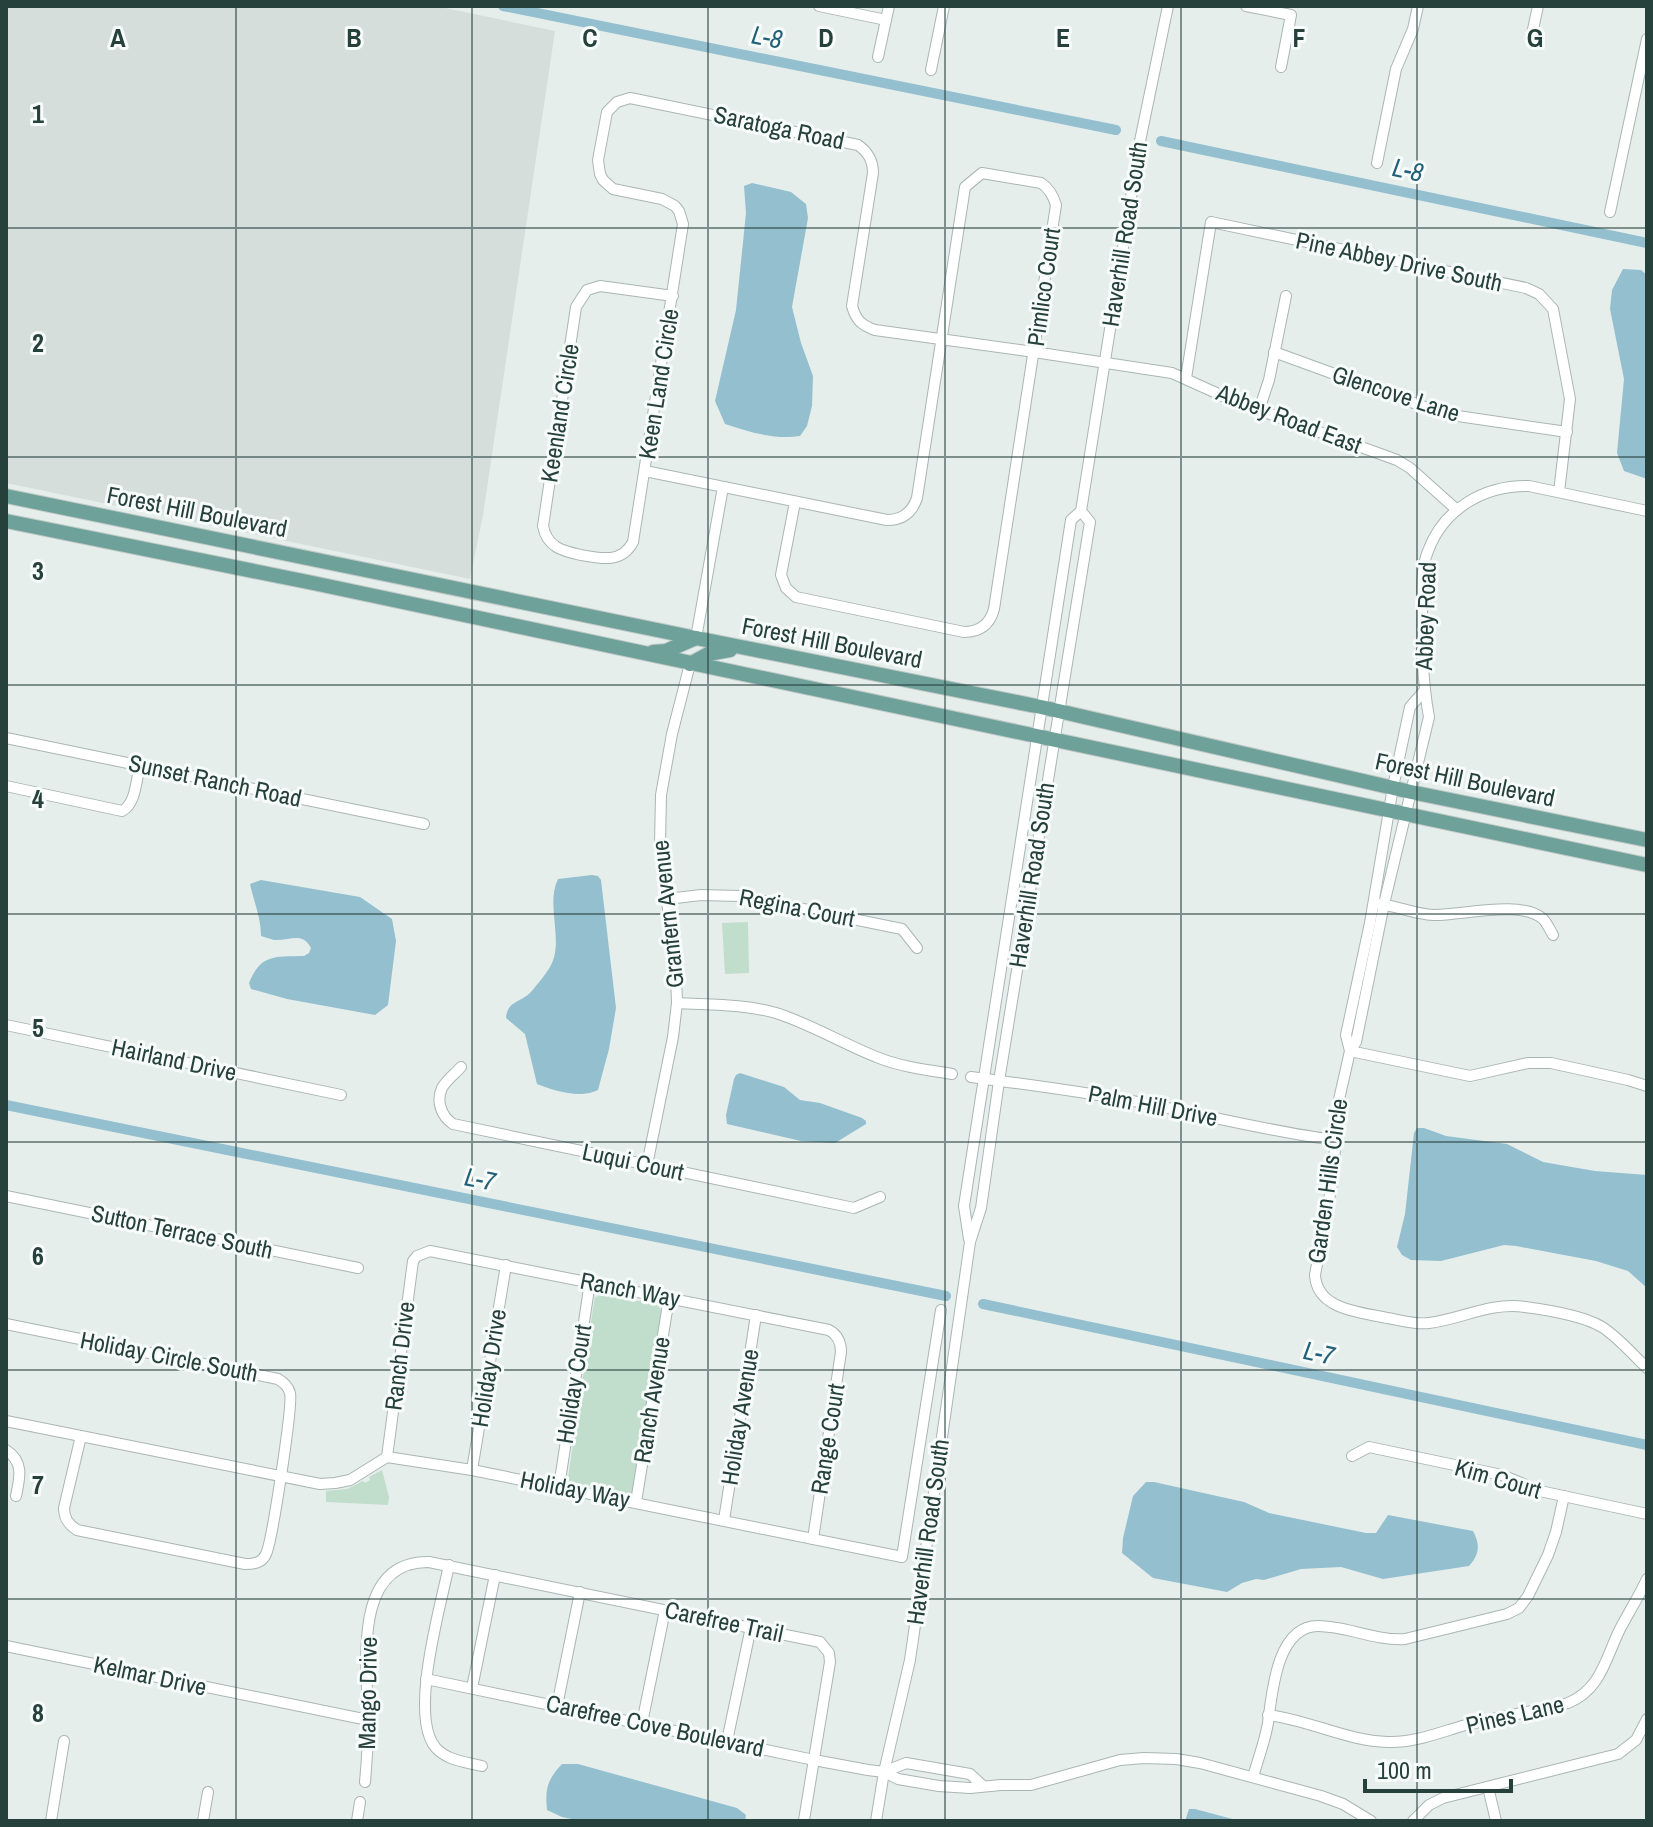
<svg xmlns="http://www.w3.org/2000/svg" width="1653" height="1827" font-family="'Archivo Narrow',sans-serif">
	<rect width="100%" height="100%" fill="#e6eeec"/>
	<polygon fill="#d5dedb" points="6,6 436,6 555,31 483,515 470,579 6,483"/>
	<g fill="#c1ddcc">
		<polygon points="748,922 749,973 725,974 722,923"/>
		<path d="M606 1291 625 1295 636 1301H640L643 1298C651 1300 659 1302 661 1311L634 1490 632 1494 626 1497 575 1486 569 1481 568 1478 594 1302 595 1297 599 1296 602 1292Z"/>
		<polygon points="382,1470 389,1497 388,1505 326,1502 326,1491 347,1489 363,1481 365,1483 370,1480 369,1477"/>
	</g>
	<g fill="#93bfcf">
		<path d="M752 183 791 192 806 204 808 218 792 307 801 343 813 376 812 406 807 426 800 436C776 440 749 432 725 424L715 401 736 310 746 213 744 186Z"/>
		<polygon points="1623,269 1641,270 1647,275 1647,479 1624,471 1617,453 1624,379 1610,309 1612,290"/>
		<path d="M592 875 598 876 601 880 616 1008 609 1049 598 1090C581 1099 554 1091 537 1084L525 1034 506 1018C507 1001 520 1003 531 992 536 986 546 974 550 967 565 942 545 905 558 879Z"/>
		<path d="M261 880 360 897 392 919 396 941 388 1005 375 1015 287 999 251 989 249 983C261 953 276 957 304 956L309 953 311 948C302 931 290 941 274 940 270 939 265 937 261 936 261 918 254 902 250 884Z"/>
		<polygon points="740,1073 784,1087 800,1100 820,1103 862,1118 866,1121 866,1124 835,1143 801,1141 727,1124 726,1115 734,1079 736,1075"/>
		<polygon points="1417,1128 1424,1128 1446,1136 1507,1144 1543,1162 1595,1171 1647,1175 1647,1288 1628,1271 1596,1261 1516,1246 1504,1245 1441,1261 1411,1260 1402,1255 1397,1247 1405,1214 1414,1133"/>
		<path d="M1146 1482H1154L1244 1502 1269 1513 1366 1533H1376L1388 1515 1473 1531C1480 1544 1480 1554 1469 1566L1383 1579 1341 1567 1301 1569 1264 1580 1256 1579 1242 1583 1227 1592 1153 1578 1122 1553 1123 1538 1133 1496Z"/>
		<path d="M562 1764H578L737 1808 746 1815 745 1821H581L562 1817 547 1810C545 1789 547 1780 562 1764Z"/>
		<polygon points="1189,1809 1195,1809 1240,1821 1185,1821"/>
	</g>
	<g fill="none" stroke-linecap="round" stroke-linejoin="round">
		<g stroke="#93bfcf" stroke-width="10">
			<polyline points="503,6 1116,130"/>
			<polyline points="1161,141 1647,243"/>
			<polyline points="6,1105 946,1296"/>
			<polyline points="983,1304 1647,1445"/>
		</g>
		<g stroke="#a9b6b4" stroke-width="12">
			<g id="minor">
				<polyline points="819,6 886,20"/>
				<polyline points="1246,6 1291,15 1281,67"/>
				<polyline points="1532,34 1538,6"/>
				<polyline points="878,57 889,6"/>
				<polyline points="931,70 944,6"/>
				<polyline points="1377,163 1396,69 1413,29 1418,6"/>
				<polyline points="1610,212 1647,39"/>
				<path d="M673 296 600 286 587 290 576 307 543 526C547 547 562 551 581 555 602 559 622 563 633 542L683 224 679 211 675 206 662 199 613 189 603 180 600 174 598 160 607 112 617 102 630 98 858 145C868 152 873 160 873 173L852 306C856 320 861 325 875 330L1034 352 1172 373 1234 401 1397 460 1410 468 1457 510"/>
				<polyline points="1274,352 1444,414 1567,432"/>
				<polyline points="1186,378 1211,222 1526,288 1539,294 1553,309 1570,399 1559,492"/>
				<polyline points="1259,410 1269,380 1286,296"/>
				<path d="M645 471 887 520C902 520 912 513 917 498L965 187 982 173 1041 183C1049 188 1053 195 1056 205L994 609C990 624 980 632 964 632L796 597 786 588 781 575 795 502"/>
				<path d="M1647 511 1529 486C1485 485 1444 508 1428 551 1421 569 1422 588 1422 606 1422 643 1422 680 1429 717L1384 904 1356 1042 1350 1051 1338 1104 1333 1178 1315 1275C1317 1310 1360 1312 1387 1318 1400 1320 1416 1325 1429 1323 1462 1319 1490 1302 1525 1307 1548 1310 1582 1315 1602 1327 1618 1337 1633 1355 1647 1368"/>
				<polyline points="696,638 723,487"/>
				<polyline points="6,738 424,824"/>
				<path d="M6 786 122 811C136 804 136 780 140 765"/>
				<polyline points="667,899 701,895 739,896 902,929 917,948"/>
				<path d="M1379 904C1397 906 1415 914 1433 915 1460 916 1521 899 1543 919 1547 923 1550 930 1553 935"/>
				<path d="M677 1003C710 1005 744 1004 776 1013 811 1024 845 1045 879 1058 902 1067 928 1070 952 1074"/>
				<polyline points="6,1025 341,1095"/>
				<polyline points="1350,1051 1346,1035 1370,923 1393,787 1410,707 1424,691"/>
				<polyline points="1350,1051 1470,1076 1528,1063 1551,1063 1628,1080 1647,1086"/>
				<path d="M461 1067C456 1073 446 1080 442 1088 436 1101 441 1116 453 1124L854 1208 880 1197"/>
				<path d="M971 1077C1030 1085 1089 1092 1148 1104 1210 1116 1271 1132 1335 1140"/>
				<polyline points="647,1165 673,1037 677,1003 676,976 660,843 661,795 672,734 690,664"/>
				<polyline points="6,1196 358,1268"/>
				<polyline points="969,1239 964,1206 1071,520 1081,511 1140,141 1168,6"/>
				<path d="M6 1324 278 1379C284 1383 288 1386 290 1393 293 1405 272 1542 266 1554 262 1563 254 1564 245 1564L77 1530C68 1524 64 1518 64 1508L81 1436"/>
				<polyline points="6,1421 320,1484 335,1483 350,1480 387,1457 472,1470 902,1557 941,1310"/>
				<path d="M6 1450C24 1462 20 1477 16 1496"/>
				<polyline points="1352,1456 1369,1447 1502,1475 1540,1491 1647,1514"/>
				<path d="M387 1457 413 1261 417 1256 430 1251 829 1330C838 1335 841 1342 841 1352L813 1539"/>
				<polyline points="472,1470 506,1265"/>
				<polyline points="559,1487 590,1282"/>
				<polyline points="636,1502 669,1298"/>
				<polyline points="724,1520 756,1315"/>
				<path d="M449 1565C441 1605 408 1717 436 1748 448 1761 466 1762 482 1766"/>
				<polyline points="6,1646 368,1720"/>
				<polyline points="426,1679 814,1760 868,1770 884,1772 898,1779 939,1786 970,1788 1001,1785 1031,1785 1120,1760 1144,1758 1176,1759 1200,1763 1321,1796 1343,1804 1371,1821"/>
				<polyline points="472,1688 495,1575"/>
				<polyline points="557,1706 580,1592"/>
				<path d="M1268 1715C1309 1720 1347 1741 1388 1742 1415 1743 1440 1732 1466 1725 1500 1717 1534 1711 1568 1703 1601 1690 1606 1657 1620 1629 1629 1612 1639 1596 1647 1579"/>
				<polyline points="642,1723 665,1610"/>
				<polyline points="727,1741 751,1627"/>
				<polyline points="884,1772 906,1763 970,1774 983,1786"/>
				<path d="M1253 1777C1258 1759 1265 1741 1268 1723 1272 1692 1277 1626 1318 1626 1347 1626 1375 1641 1405 1639L1507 1614 1519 1608 1528 1596 1548 1555 1556 1532 1564 1496"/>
				<path d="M365 1782C367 1762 368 1741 368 1720 368 1669 350 1561 429 1562L820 1642 829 1653 830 1662 804 1820"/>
				<polyline points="1488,1787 1496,1821"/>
				<polyline points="51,1821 64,1741"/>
				<polyline points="203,1821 208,1792"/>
				<polyline points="357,1821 360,1802"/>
				<polyline points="876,1821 884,1772 910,1660 970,1242 981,1208 999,1081 1090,522 1081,511"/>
				<polyline points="1413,1821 1429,1805 1443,1798 1618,1754 1636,1740 1647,1719"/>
			</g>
		</g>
		<g stroke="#c2cac8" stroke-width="16">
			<g id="major">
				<polyline points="6,496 696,638 1041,707 1411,792 1647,840"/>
				<polyline points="6,521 313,583 1647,865"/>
				<polyline points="653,652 666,651 696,638"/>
				<polyline points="690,664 708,654 730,650"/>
			</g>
		</g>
		<use href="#minor" stroke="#fff" stroke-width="10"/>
		<use href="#major" stroke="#6ea199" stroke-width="14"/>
	</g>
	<path fill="none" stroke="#26403c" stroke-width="2" stroke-opacity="0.55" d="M236 6V1821M472 6V1821M708 6V1821M945 6V1821M1181 6V1821M1417 6V1821M6 228H1647M6 457H1647M6 685H1647M6 914H1647M6 1142H1647M6 1370H1647M6 1599H1647"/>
	<g text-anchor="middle" stroke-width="6" stroke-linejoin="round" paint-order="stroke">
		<g font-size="24" fill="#26403c" stroke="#f7fbf9">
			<text transform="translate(779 128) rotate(12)" y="8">Saratoga Road</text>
			<text transform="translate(1125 234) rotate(-81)" y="8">Haverhill Road South</text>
			<text transform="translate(1399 262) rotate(12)" y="8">Pine Abbey Drive South</text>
			<text transform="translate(1044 287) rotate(-82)" y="8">Pimlico Court</text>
			<text transform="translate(659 384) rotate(-81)" y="8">Keen Land Circle</text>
			<text transform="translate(1396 394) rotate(18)" y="8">Glencove Lane</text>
			<text transform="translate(560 413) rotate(-81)" y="8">Keenland Circle</text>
			<text transform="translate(1289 419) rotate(21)" y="8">Abbey Road East</text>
			<text transform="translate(197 512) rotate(11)" y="8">Forest Hill Boulevard</text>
			<text transform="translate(1426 616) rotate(-88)" y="8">Abbey Road</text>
			<text transform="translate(832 643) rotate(11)" y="8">Forest Hill Boulevard</text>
			<text transform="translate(1465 780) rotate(12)" y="8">Forest Hill Boulevard</text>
			<text transform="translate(215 781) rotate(12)" y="8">Sunset Ranch Road</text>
			<text transform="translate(1032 875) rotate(-81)" y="8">Haverhill Road South</text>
			<text transform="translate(797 908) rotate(11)" y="8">Regina Court</text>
			<text transform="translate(668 914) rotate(-96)" y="8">Granfern Avenue</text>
			<text transform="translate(174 1060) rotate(12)" y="8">Hairland Drive</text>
			<text transform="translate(1153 1106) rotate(11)" y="8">Palm Hill Drive</text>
			<text transform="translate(633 1162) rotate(12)" y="8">Luqui Court</text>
			<text transform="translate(1328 1181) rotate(-82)" y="8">Garden Hills Circle</text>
			<text transform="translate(182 1232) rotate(12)" y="8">Sutton Terrace South</text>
			<text transform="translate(630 1290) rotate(11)" y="8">Ranch Way</text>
			<text transform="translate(400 1356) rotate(-83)" y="8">Ranch Drive</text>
			<text transform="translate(169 1357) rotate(11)" y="8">Holiday Circle South</text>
			<text transform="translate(489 1368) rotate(-81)" y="8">Holiday Drive</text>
			<text transform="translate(574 1384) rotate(-81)" y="8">Holiday Court</text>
			<text transform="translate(652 1400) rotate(-81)" y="8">Ranch Avenue</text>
			<text transform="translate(740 1417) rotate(-81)" y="8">Holiday Avenue</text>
			<text transform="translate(828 1439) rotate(-81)" y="8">Range Court</text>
			<text transform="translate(1498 1479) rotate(16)" y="8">Kim Court</text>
			<text transform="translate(575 1490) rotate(11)" y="8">Holiday Way</text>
			<text transform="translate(928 1532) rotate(-82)" y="8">Haverhill Road South</text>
			<text transform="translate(724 1622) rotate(12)" y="8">Carefree Trail</text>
			<text transform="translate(150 1676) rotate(12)" y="8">Kelmar Drive</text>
			<text transform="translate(368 1693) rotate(-89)" y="8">Mango Drive</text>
			<text transform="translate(1515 1715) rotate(-13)" y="8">Pines Lane</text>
			<text transform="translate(655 1726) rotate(12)" y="8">Carefree Cove Boulevard</text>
		</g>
		<g font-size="26" font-style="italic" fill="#236179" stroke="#f7fbf9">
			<text transform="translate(767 37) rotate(11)" y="9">L-8</text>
			<text transform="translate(1408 170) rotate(12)" y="9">L-8</text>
			<text transform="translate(480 1179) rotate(11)" y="9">L-7</text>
			<text transform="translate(1319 1353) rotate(12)" y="9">L-7</text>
		</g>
	</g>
	<g font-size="26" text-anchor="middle" font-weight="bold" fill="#26403c" stroke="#f7fbf9" stroke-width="6" stroke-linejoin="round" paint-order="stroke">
		<text x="118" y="47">A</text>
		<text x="354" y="47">B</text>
		<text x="590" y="47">C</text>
		<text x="826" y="47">D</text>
		<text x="1063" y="47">E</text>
		<text x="1299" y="47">F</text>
		<text x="1535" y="47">G</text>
		<text x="38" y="123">1</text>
		<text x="38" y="352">2</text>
		<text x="38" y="580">3</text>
		<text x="38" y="808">4</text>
		<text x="38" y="1037">5</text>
		<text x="38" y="1265">6</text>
		<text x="38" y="1494">7</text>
		<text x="38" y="1722">8</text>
	</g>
	<rect width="1653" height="1827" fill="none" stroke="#26403c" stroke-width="16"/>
	<path d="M1365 1779v12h146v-12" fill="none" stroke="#26403c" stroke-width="4"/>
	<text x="1377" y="1779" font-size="24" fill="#26403c" stroke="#f7fbf9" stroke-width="6" paint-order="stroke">100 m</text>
</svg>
